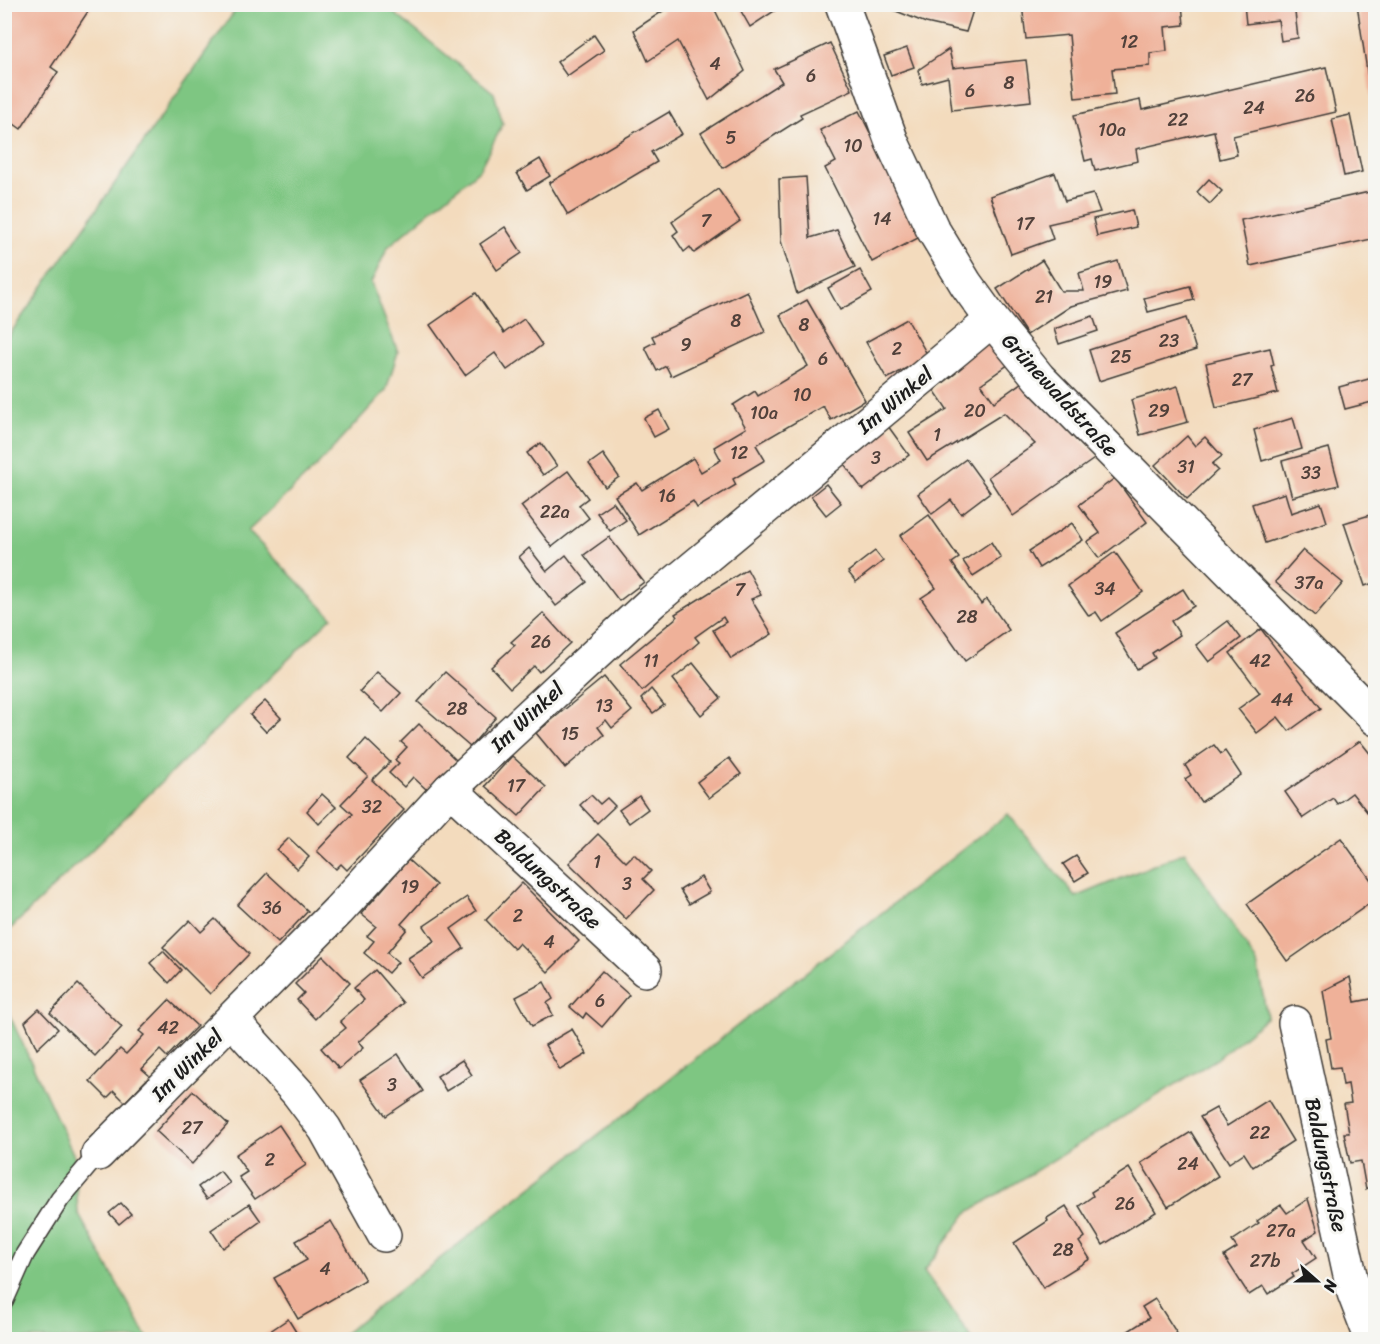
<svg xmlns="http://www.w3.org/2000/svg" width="1380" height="1344" font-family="Sriracha,sans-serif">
	<rect width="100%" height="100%" fill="#f6f6f2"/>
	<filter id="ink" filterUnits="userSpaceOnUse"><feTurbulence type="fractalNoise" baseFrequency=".0167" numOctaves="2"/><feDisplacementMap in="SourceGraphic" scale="12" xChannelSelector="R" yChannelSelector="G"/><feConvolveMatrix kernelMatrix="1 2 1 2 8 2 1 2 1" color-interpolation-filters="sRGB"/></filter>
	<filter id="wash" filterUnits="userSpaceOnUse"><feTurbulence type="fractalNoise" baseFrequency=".008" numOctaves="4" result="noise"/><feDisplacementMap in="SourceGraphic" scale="24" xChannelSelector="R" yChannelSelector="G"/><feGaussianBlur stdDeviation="1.35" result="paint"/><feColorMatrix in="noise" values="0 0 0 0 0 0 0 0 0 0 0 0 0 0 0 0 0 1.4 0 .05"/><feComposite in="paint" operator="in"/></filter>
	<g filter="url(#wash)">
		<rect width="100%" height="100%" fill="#f3dbbd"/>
		<g fill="#7ec682" stroke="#4d714f" stroke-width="1.5">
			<polygon points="239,5 384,5 494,93 503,124 479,170 388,247 371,283 398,352 386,390 317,466 248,531 332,617 5,934 5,341"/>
			<polygon points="1008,814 1076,897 1185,852 1257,963 1267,1017 1217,1059 967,1213 924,1271 972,1339 337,1339"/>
			<polygon points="4,1003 75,1158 78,1213 148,1339 5,1339"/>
		</g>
		<g id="blocks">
			<g fill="#efb199">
				<polygon points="4,4 93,4 51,67 58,72 21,129 14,124 4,138"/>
				<polygon points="465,4 481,4 470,12"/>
				<polygon points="704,4 712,4 745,71 709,100 678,41 648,61 634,30 663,11 659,5 702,6"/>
				<polygon points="737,4 785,4 750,27"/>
				<polygon points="887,4 975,4 966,32 926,23 886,7"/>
				<polygon points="1022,4 1182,4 1184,25 1165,27 1167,51 1150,53 1150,66 1112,69 1115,94 1075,98 1069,35 1026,39"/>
				<polygon points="1244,4 1294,4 1298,38 1281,41 1278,20 1246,24"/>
				<polygon points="1357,4 1376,4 1376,111 1373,111"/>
				<polygon points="594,35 604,50 567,76 557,62"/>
				<polygon points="830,43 852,90 800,114 802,118 723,168 701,133 782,82 774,69"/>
				<polygon points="907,48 914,67 891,75 884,56"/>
				<polygon points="949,49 953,68 1026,60 1031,101 952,110 948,77 922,84 918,70"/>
				<polygon points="1326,67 1336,112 1233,136 1237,155 1220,159 1214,131 1136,149 1138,161 1095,171 1092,159 1085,161 1074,115 1140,100 1142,110"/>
				<polygon points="859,111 922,236 872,262 825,168 836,162 820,130"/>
				<polygon points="669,112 682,134 651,152 657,162 568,215 549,183"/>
				<polygon points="1350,115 1362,172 1344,176 1332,119"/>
				<polygon points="540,159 550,176 527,190 517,173"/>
				<polygon points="1055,173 1065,201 1093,194 1100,212 1048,224 1053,239 1011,254 990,196"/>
				<polygon points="806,177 810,238 837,230 855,267 797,294 781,241 779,179"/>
				<polygon points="1209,179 1222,191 1210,204 1197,192"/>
				<polygon points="718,189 740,221 694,253 690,247 684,252 673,235 678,231 672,222"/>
				<polygon points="1374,191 1376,200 1376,238 1250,266 1241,220"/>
				<polygon points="1132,210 1136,227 1097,236 1093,219"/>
				<polygon points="505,227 522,253 497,270 480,244"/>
				<polygon points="1042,260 1061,291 1084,291 1079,273 1118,261 1127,291 1071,306 1027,335 997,289"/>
				<polygon points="860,270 872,292 840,310 828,288"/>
				<polygon points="1190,286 1194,300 1148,312 1144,298"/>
				<polygon points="747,291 765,332 671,376 666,366 657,371 645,347 655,342 652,336"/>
				<polygon points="476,293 504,333 524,319 542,345 507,370 495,353 465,375 430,325"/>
				<polygon points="807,300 865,400 831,420 823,406 756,445 765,460 733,479 736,485 697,508 693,501 639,535 615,496 637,483 642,490 693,458 701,472 721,460 714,447 746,428 733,405 755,391 758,396 808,366 780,315"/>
				<polygon points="1093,316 1098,331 1059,344 1054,329"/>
				<polygon points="1186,318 1196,350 1099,381 1089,350"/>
				<polygon points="907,319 928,356 887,379 866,342"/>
				<polygon points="990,338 1009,364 981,384 994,402 1025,380 1097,457 1013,516 988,477 1035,444 1004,413 927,461 909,433 947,409 934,390 956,373 952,366"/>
				<polygon points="1270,348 1274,365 1271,366 1278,393 1216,408 1206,363"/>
				<polygon points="1376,377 1376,401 1345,409 1339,387"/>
				<polygon points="1178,386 1188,422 1140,435 1131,400"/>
				<polygon points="659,410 669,429 654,437 644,418"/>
				<polygon points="1293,418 1302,449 1262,461 1254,430"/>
				<polygon points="888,426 909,455 863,490 842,461"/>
				<polygon points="1187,436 1195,446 1205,437 1222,456 1212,464 1218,470 1187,499 1155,465"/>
				<polygon points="541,443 557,466 543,475 527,453"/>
				<polygon points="1329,448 1339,485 1292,497 1282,461"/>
				<polygon points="603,454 619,477 605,487 589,464"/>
				<polygon points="966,459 990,492 961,514 951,500 932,514 918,494"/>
				<polygon points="568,471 588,498 579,505 589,518 552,547 521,506"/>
				<polygon points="1115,478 1147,522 1099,558 1087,542 1100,533 1079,505"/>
				<polygon points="826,484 841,503 826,515 811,496"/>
				<polygon points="1285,493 1291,513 1321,503 1327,522 1265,543 1252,504"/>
				<polygon points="613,502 626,520 610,531 597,513"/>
				<polygon points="1376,513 1376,582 1365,586 1344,523"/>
				<polygon points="929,515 959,558 952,563 981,604 987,599 1009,630 965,661 921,598 936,588 900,536"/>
				<polygon points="1072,523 1083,540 1039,568 1029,551"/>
				<polygon points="609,537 644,582 619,601 584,555"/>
				<polygon points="991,542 1001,558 973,576 963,561"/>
				<polygon points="529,548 547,571 566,555 587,582 556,606 519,557"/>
				<polygon points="1303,550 1343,583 1315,616 1275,582"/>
				<polygon points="875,551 883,561 856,582 848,572"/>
				<polygon points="1115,552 1143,592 1102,621 1096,612 1089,616 1068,586"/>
				<polygon points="747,569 761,595 751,599 772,634 731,659 713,630 726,622 723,617 695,637 699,642 642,691 620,664 677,617 675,614"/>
				<polygon points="1183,589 1194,606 1171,621 1180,635 1152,653 1155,658 1137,669 1115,633"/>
				<polygon points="543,613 570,643 539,672 534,666 510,688 491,667 515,645 511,642"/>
				<polygon points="1228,621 1241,638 1209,662 1196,645"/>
				<polygon points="1261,629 1321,708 1289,731 1278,717 1257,733 1238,709 1260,693 1230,653"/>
				<polygon points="693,663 721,698 701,715 673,679"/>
				<polygon points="377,672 401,693 383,712 360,691"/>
				<polygon points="445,672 496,717 470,747 418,702"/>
				<polygon points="604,677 632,711 612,728 606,720 598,727 604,735 565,768 536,733"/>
				<polygon points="651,689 664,705 653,713 641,699"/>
				<polygon points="265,701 281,718 266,732 250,715"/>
				<polygon points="419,724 456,760 427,790 413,777 404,787 389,773 399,763 395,760 407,747 401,742"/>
				<polygon points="366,739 390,762 372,780 404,810 347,870 341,864 336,869 317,851 352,814 341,804 368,776 349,758"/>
				<polygon points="1360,741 1376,761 1376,823 1352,793 1337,804 1333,798 1303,818 1285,792"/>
				<polygon points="1214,745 1221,754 1225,751 1241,775 1201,802 1185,779 1191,775 1185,765"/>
				<polygon points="512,756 546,787 519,816 485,786"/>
				<polygon points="729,758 741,774 709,798 697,782"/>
				<polygon points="322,794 336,807 319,824 307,811"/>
				<polygon points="591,795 600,804 607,798 615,806 597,823 580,805"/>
				<polygon points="639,796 648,809 629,823 619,810"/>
				<polygon points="598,834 626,862 634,854 651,871 643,879 654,890 626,919 569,863"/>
				<polygon points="289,838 309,857 297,869 277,850"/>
				<polygon points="1341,838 1376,887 1376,899 1287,961 1247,904"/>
				<polygon points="1076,856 1088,873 1075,881 1063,864"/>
				<polygon points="408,860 436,885 401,924 407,929 387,953 398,962 388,973 364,953 374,941 367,936 376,926 361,914"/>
				<polygon points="267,873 308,911 278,943 237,905"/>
				<polygon points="701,877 710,892 689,904 680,890"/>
				<polygon points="522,883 579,941 548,972 519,943 514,949 486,920"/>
				<polygon points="467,897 476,911 451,929 464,948 422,978 408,958 434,941 424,926"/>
				<polygon points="215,919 249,954 210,994 163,947 190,920 201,932"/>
				<polygon points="163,951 181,970 169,983 150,963"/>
				<polygon points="323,956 350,983 315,1019 297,1000 304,993 295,984"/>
				<polygon points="375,970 403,1003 358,1042 363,1048 339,1069 321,1048 346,1028 340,1021 364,1000 354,988"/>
				<polygon points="602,971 629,995 602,1027 586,1013 583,1018 570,1007"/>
				<polygon points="1350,977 1355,1002 1376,998 1376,1183 1366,1189 1361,1161 1350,1163 1344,1133 1349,1133 1344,1104 1351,1103 1348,1084 1343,1085 1340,1067 1331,1068 1326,1039 1331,1038 1323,991"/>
				<polygon points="544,982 553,999 547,1003 553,1015 532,1026 516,997"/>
				<polygon points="78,984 122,1027 95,1056 50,1013"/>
				<polygon points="169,1000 197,1026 167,1057 160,1050 142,1069 150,1076 125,1102 114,1091 107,1098 90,1081 120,1049 126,1054 144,1035 139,1031"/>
				<polygon points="39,1009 58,1029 37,1049 25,1022"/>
				<polygon points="572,1029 587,1054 560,1070 545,1045"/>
				<polygon points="398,1054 423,1091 386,1116 360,1080"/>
				<polygon points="462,1060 472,1075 446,1091 437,1076"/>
				<polygon points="193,1091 228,1124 192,1164 156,1131"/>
				<polygon points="1268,1100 1293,1141 1253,1167 1244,1153 1229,1163 1200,1117 1216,1108 1227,1126"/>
				<polygon points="279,1125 306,1165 255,1199 239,1177 247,1172 235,1155"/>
				<polygon points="1191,1132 1218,1176 1168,1207 1141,1163"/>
				<polygon points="1129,1168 1156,1212 1103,1245 1079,1206 1093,1196 1091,1192"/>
				<polygon points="220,1171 230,1183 207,1199 198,1187"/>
				<polygon points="1308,1199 1318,1231 1304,1240 1316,1258 1292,1274 1294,1277 1268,1294 1263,1286 1249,1295 1224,1256 1237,1248 1232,1241 1259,1223 1257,1221 1281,1205 1287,1213"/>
				<polygon points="121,1203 131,1214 119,1224 109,1213"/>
				<polygon points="249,1204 261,1221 223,1248 211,1230"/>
				<polygon points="1066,1206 1085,1237 1079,1242 1090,1259 1043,1288 1014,1243 1048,1221 1047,1218"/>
				<polygon points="331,1221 365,1280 298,1319 274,1278 307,1260 296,1241"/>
				<polygon points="1155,1299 1178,1335 1171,1340 1114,1340 1149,1318 1142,1307"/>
				<polygon points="288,1319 301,1340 257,1340"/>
			</g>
		</g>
	</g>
	<g filter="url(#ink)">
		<use href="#blocks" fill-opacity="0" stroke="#3c3934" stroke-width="1.5"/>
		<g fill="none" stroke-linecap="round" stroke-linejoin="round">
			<g stroke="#3c3934" stroke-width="21">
				<polyline id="service" points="4,1301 25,1254 60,1199 98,1154"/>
			</g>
			<g stroke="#3c3934" stroke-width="36">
				<g id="minor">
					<polyline points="842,4 892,142 932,228 966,284 992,320 1039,378 1376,719"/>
					<polyline points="450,789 645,970"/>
					<polyline points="232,1020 298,1093 325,1129 384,1235"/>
					<polyline points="1295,1023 1354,1293 1372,1340"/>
					<polyline points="98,1154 338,911 450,789 653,601 992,320"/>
				</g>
			</g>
			<use href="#service" stroke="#fff" stroke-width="18"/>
			<use href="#minor" stroke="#fff" stroke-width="33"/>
		</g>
	</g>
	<g text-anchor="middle" stroke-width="6" stroke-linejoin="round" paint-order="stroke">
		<g font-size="18" fill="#51413b">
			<text x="1129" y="48">12</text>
			<text x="715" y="70">4</text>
			<text x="811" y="82">6</text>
			<text x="1009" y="89">8</text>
			<text x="970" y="97">6</text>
			<text x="1305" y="102">26</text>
			<text x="1254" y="114">24</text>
			<text x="1178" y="126">22</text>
			<text x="1112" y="136">10a</text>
			<text x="731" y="144">5</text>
			<text x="853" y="152">10</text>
			<text x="882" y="225">14</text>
			<text x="706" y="227">7</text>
			<text x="1025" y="230">17</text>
			<text x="1103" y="288">19</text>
			<text x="1044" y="303">21</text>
			<text x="736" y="327">8</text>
			<text x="804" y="331">8</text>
			<text x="1169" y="347">23</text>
			<text x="686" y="351">9</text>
			<text x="897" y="355">2</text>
			<text x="1121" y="363">25</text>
			<text x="823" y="365">6</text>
			<text x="1242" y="386">27</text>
			<text x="802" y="401">10</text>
			<text x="975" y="417">20</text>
			<text x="1159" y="417">29</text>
			<text x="764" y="419">10a</text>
			<text x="937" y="441">1</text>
			<text x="739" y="459">12</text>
			<text x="876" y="464">3</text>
			<text x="1186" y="473">31</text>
			<text x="1311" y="479">33</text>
			<text x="667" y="502">16</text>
			<text x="555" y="518">22a</text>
			<text x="1309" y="589">37a</text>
			<text x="1105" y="595">34</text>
			<text x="740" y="596">7</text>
			<text x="967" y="623">28</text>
			<text x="541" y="648">26</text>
			<text x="651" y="667">11</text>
			<text x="1260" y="667">42</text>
			<text x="1282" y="706">44</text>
			<text x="604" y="712">13</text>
			<text x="457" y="715">28</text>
			<text x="570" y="740">15</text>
			<text x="516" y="792">17</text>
			<text x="372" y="813">32</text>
			<text x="597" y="868">1</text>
			<text x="627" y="890">3</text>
			<text x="410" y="893">19</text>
			<text x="272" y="914">36</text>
			<text x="518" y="922">2</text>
			<text x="549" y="948">4</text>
			<text x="600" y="1007">6</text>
			<text x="168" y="1034">42</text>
			<text x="392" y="1091">3</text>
			<text x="192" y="1134">27</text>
			<text x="1260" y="1139">22</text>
			<text x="270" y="1166">2</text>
			<text x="1188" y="1170">24</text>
			<text x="1125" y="1210">26</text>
			<text x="1281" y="1237">27a</text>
			<text x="1063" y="1256">28</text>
			<text x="1265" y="1267">27b</text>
			<text x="325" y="1275">4</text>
		</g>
		<g font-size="21" fill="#1c1c1c" stroke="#f6f6f2">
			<text transform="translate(1060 395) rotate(47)" y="7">Grünewaldstraße</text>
			<text transform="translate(895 400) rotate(-40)" y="7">Im Winkel</text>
			<text transform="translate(527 717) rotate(-43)" y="7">Im Winkel</text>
			<text transform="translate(548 879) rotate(43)" y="7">Baldungstraße</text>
			<text transform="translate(187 1065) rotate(-45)" y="7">Im Winkel</text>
			<text transform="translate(1326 1165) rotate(78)" y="7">Baldungstraße</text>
		</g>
	</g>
	<rect width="1380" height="1344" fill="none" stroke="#f6f6f2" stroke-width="24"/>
	<g transform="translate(1317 1281) rotate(111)" stroke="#f6f6f2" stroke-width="4.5" paint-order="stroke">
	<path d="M0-4.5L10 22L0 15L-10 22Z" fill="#1c1c1c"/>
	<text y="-9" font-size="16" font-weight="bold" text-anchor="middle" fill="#1c1c1c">N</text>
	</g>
</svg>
